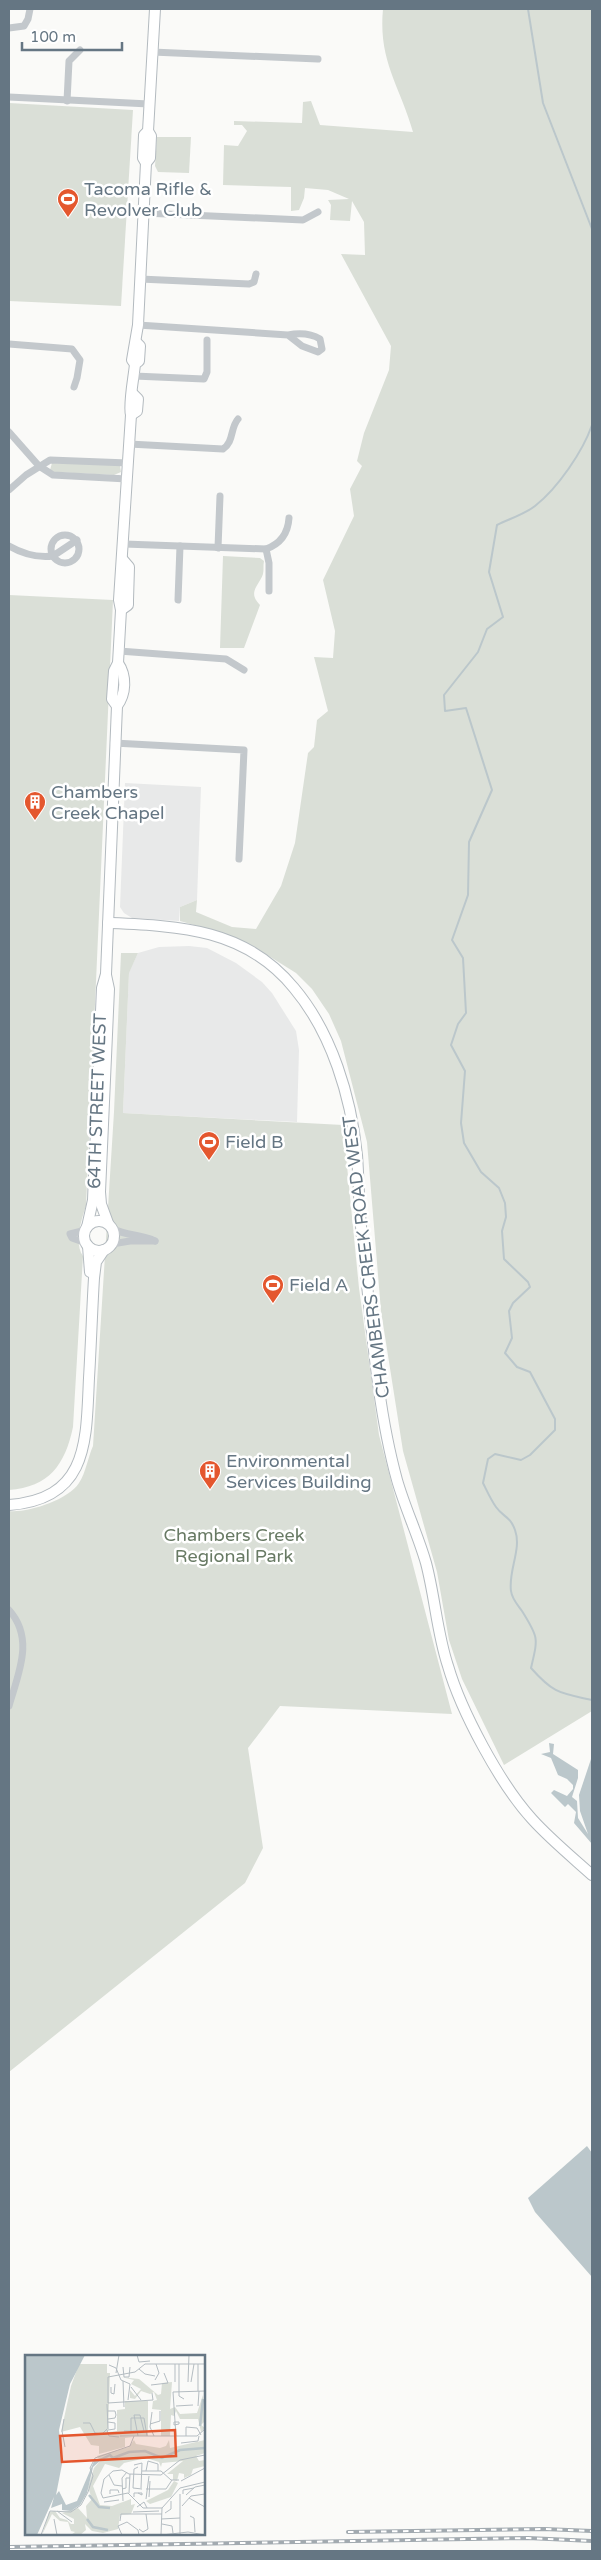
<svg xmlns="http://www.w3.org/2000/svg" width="601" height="2560" font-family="'Varela Round',sans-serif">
	<rect width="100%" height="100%" fill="#fafaf8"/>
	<g fill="#e8e9e9">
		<polygon points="125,783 201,787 197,900 180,907 179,921 132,918 124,913 120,907"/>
		<polygon points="189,946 207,948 236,963 262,982 272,993 296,1031 299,1050 297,1122 123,1113 129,972 138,953 159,947"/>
	</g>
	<g fill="#dadfd7">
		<path d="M383 9H592V1711L504 1765 462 1679 449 1640 437 1572 403 1451 381 1311 367 1142 341 1041 329 1014 312 989 296 973 251 945 215 931 180 921V907L197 900 196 912 232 927 256 929 281 886 295 843 308 753 314 747 317 720 328 711 314 657 333 658 335 631 323 580 354 516 350 489 362 466 357 461 364 433 389 370 391 346 341 254 365 255 364 222 352 201 350 221 330 220 331 205 328 200 349 199 328 190 305 188 304 198 299 210 291 211V187L223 185 224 145 238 146 247 131 242 125H234V121L302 123 303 102 311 101 320 125 413 132C400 86 378 61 383 9Z"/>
		<polygon points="9,103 133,110 121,306 9,301"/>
		<polygon points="157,137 191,137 189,173 158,172 155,166"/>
		<polygon points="52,463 117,465 120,466 121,472 114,475 54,472 50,470"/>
		<path d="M223 556 260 558 264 561C263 565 264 570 263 574 259 586 247 592 260 605L244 648H220Z"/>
		<path d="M9 595 113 600 86 1206C81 1220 74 1244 83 1256L73 1427C65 1465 49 1487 9 1490Z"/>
		<path d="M121 953H138L129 973 123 1113 343 1125 359 1288 379 1435 452 1714 280 1706 248 1748 263 1848 245 1883 9 2072V1511C28 1513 68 1500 79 1483 86 1472 88 1457 93 1446L114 1112Z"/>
	</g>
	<g fill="#bbc7cb">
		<polygon points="549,1743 554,1744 553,1754 578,1770 578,1778 572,1797 577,1801 578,1818 588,1834 580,1811 579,1795 592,1756 592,1844 574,1823 576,1812 568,1804 565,1807 551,1793 554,1790 567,1796 573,1789 573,1785 567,1779 558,1775 551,1758 541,1754 550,1752"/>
		<polygon points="587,2146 592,2153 592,2277 535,2212 528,2198"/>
	</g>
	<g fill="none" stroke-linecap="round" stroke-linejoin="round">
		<g stroke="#bbc7cb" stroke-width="2">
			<polyline points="528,9 543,103 592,229"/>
			<path d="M592 425C583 451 558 488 535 506 525 514 509 519 497 525L489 572 503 617 487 629 478 652 444 695 445 711 466 708 492 790 469 842 468 895 452 940 463 958 466 1013 458 1024 451 1045 465 1071 461 1123 464 1143 481 1172 499 1188 505 1203 506 1217 502 1231 504 1259 528 1282 530 1287 513 1303 509 1311 512 1338 505 1353 517 1367 530 1372 555 1419V1430L530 1455 521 1460 495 1454 488 1459 483 1483C487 1491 491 1500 496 1507 503 1517 510 1516 515 1530 522 1549 508 1571 511 1591 512 1599 517 1604 522 1611 539 1638 538 1638 531 1668 554 1694 560 1693 592 1700"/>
		</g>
		<g stroke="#b3babf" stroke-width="12">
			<g id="secondary">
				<polyline points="146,163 143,158 144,135 148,131 155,9"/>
				<polyline points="135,364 132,360 138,325 146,163 150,158 151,136 148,131"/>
				<polyline points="131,415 137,411 138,399 133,394"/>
				<polyline points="121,610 128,605 128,600 129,567 123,560"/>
				<path d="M117 706C126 694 127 676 118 663"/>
				<path d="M108 923C179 926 245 928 294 988 332 1033 351 1097 357 1155 359 1183 359 1210 362 1237 371 1316 376 1404 397 1480 405 1508 418 1535 426 1563 435 1597 437 1633 448 1666 461 1711 500 1784 532 1819 550 1839 572 1857 592 1875"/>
				<polyline points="106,975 109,989 100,1192 101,1204 108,1223"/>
				<circle cx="99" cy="1236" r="15"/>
				<path d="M87 1227 93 1200 102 988 106 974 117 706 112 699 114 671 118 663 121 610 119 600 131 415C128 406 134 376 135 364L139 361 140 346 136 342"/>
				<polyline points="88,1246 90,1272"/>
				<path d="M9 1505C89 1499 86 1441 89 1378 91 1345 92 1311 94 1278L96 1262 104 1250"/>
			</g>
		</g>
		<g stroke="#c3c8cc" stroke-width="7">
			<polyline points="9,28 24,26 28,19 30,9"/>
			<polyline points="152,52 318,59"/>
			<polyline points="9,97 149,104"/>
			<polyline points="67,101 69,61 80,50"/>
			<polyline points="144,213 303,220 318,212"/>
			<polyline points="140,279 249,284 254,282 256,274"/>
			<path d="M138 325 288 335 302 346 318 352 322 349 320 339C310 333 299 333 288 335"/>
			<polyline points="9,344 72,349 80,360 77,378 74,387"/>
			<polyline points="134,376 204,379 207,372 207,340"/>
			<polyline points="9,432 39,466 53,475 127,479"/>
			<path d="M129 444 223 449C234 442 230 428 238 419"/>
			<polyline points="9,490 26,475 50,460 128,463"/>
			<circle cx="65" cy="549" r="14"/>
			<path d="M124 544 266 549C280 544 288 533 289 518"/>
			<path d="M9 546C23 554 37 558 53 556L77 540"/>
			<polyline points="218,548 220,496"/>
			<polyline points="266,549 269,563 269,591"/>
			<polyline points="178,600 180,546"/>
			<polyline points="119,651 226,659 244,670"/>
			<polyline points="114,743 244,750 239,859"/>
			<path d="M113 1229C127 1236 142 1234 155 1241"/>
			<polyline points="86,1230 70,1234 72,1238 86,1243"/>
			<polyline points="112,1244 130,1241 155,1241"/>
			<path d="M9 1610C35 1639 18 1674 9 1706"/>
		</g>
		<use href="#secondary" stroke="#fff" stroke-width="10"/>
		<g stroke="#a2aab0" stroke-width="4">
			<g id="rail">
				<polyline points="348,2532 544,2529 592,2531"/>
				<polyline points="9,2547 528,2538 592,2541"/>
			</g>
		</g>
		<use href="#rail" stroke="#fff" stroke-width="2" stroke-dasharray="5.5" stroke-linecap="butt"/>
	</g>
	<defs>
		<g id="stadium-pin" transform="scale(1.125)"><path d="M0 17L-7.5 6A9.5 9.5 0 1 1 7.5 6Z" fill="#e4572e" stroke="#fff"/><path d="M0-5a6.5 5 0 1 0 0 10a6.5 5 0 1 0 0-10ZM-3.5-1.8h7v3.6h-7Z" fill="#fff"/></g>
		<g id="building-pin" transform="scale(1.125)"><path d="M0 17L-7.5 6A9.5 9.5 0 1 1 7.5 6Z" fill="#e4572e" stroke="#fff"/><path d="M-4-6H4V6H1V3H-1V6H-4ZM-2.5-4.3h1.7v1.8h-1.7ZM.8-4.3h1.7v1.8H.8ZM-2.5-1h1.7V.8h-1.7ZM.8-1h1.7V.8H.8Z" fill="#fff"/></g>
	</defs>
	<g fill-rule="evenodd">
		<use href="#stadium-pin" x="68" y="199"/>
		<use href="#building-pin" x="35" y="802"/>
		<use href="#stadium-pin" x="209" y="1142"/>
		<use href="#stadium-pin" x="273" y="1285"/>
		<use href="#building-pin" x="210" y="1471"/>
	</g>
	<g text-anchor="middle" stroke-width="5" stroke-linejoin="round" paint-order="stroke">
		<g font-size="18" fill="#657683" stroke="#fff" text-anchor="start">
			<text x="84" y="195">Tacoma Rifle &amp;<tspan x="84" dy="21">Revolver Club</tspan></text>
			<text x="51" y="798">Chambers<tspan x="51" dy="21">Creek Chapel</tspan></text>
			<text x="225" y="1148">Field B</text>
			<text x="289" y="1291">Field A</text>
			<text x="226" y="1467">Environmental<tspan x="226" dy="21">Services Building</tspan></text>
		</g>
		<g font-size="18" fill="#657683" stroke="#fff">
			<text transform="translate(97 1101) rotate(-88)" y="6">64TH STREET WEST</text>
			<text transform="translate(366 1257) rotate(-97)" y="6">CHAMBERS CREEK ROAD WEST</text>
		</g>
		<g font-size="18" fill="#687a64" stroke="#fff">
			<text x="234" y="1541">Chambers Creek<tspan x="234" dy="21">Regional Park</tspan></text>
		</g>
	</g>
	<g transform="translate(25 2355)">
		<rect width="180" height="180" fill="#fafaf8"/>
		<path d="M54 9H82V18H85L83 80 108 82 100 83V92L74 99V91L66 90 55 72 36 77 46 31ZM96 22 114 24 133 40 136 39 137 28 147 27 145 54 150 52 155 59 172 58 178 40 180 66 176 70 180 73 176 77 173 64H155L151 56 149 61 146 60 145 81H136V55L127 54 128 46 132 45 129 37 125 39 116 36 110 44 105 43V35L110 41 116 34 106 29 109 25ZM100 46H123V81H85L83 77 92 76V55L100 54ZM109 85 111 89 135 93 141 91 144 85 145 93 180 85V98L171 101 174 106 180 105V111L168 114 166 120 159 123V119L154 118 152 126 148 125V119H142L158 106 137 108 136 112 134 107 121 103 99 108 94 113 80 109 68 131 75 150 87 151 106 144V150L110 149 106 159 95 160 93 174 78 178 67 176 60 169 61 175 55 180H46L50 177 46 176 43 167 35 166 27 159 17 180 24 157 30 156 35 163 42 165 46 169H49V164L37 158 53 153 62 163 61 151 67 144 63 132 69 113 75 106 72 101 104 92ZM149 126 153 128 146 142 125 149 121 146 143 135Z" fill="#dadfd7"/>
		<path d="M0 0H60L45 29 34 75 37 109 31 140 34 136 41 150 52 146 70 104 75 106 68 112 62 138 55 150 46 156 37 155V149L26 153 29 142 12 180H0Z" fill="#bbc7cb"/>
		<path fill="none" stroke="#bbc7cb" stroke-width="2.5" d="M175 71 178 44M75 105 85 100 88 103 104 97 120 96 137 103 155 95 180 93M64 140 74 152 85 153M62 164 68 172 83 175"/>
		<path fill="none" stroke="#b5bdc2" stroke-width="1" d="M112 0 114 7 125 6M154 9V41L159 44M84 10 91 13 96 25 105 29 103 45M98 12 99 22H104L105 12M114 14 120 19 130 21M91 18 94 0M83 22 110 17 120 9H180V5M83 22V48M130 25 134 18 131 9M98 26 99 52M150 27V9M163 27 164 0M166 27 169 9M126 30 143 28 139 18M86 32V38L89 39 90 29M106 32 116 45M173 36V9M83 48 128 45 127 38M82 49 83 74M151 51 168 50M173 51 174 36M127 57 125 72 129 81M39 64 37 76 40 92M83 64 90 63 91 60 90 56H83M83 67 90 68V74L83 75M149 67H154V69L149 70ZM58 68H65L70 78 77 79 82 74M125 69 135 66V56M82 75 84 81 94 82M99 76H119M106 76V63H119L122 81M95 81H172L180 74M113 81 109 60H115L119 76M151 81 148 37 180 36M161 81V72L172 73 176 80M156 88 173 86 174 81M109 110 117 108 116 133M113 112 109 114 108 133 117 134M117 116H136L146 125H154M121 116 123 106 133 109V116M84 120 89 130 97 131M156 126 180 113M97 134 101 133V123H105M121 134H141L147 125M104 138 105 119M85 139V135H93L94 138M155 139V179M158 139V135L169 133M161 140 170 132 180 130M109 142V138H117V140L113 138M124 142 125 126M164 143 180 152M121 144 124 121M98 146 97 123 102 117M79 147 94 145M157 151 166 141 180 139M112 152 119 147 122 153M137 153H118L103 138 78 143 76 138 79 124 88 116 97 115 104 119 136 120 155 105 180 100M137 153 155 133 180 127M32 156 47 167M108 157 134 156M140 158 146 154V146M165 161 169 163 170 177M29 164 32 180M136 164 155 163M95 166 96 159H137M137 169 147 171 148 178M114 174 118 177 123 174 121 159M16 180 25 156 46 157 56 150 63 137 68 121 65 113 70 103 105 91 109 81M97 180 93 171 102 167 113 175 114 180M136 180 137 153M137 180 163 177 180 180"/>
		<path fill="#e4572e" fill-opacity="0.15" stroke="#e4572e" stroke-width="2.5" d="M150 75 151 101 37 107 35 81Z"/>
		<rect width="180" height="180" fill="none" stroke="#657683" stroke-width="2.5"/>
	</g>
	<rect width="601" height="2560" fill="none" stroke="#657683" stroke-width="20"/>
	<path d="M22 42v8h100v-8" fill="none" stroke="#657683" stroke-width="2.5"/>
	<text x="30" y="42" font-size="15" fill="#657683" stroke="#ffffff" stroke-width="4" paint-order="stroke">100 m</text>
</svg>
